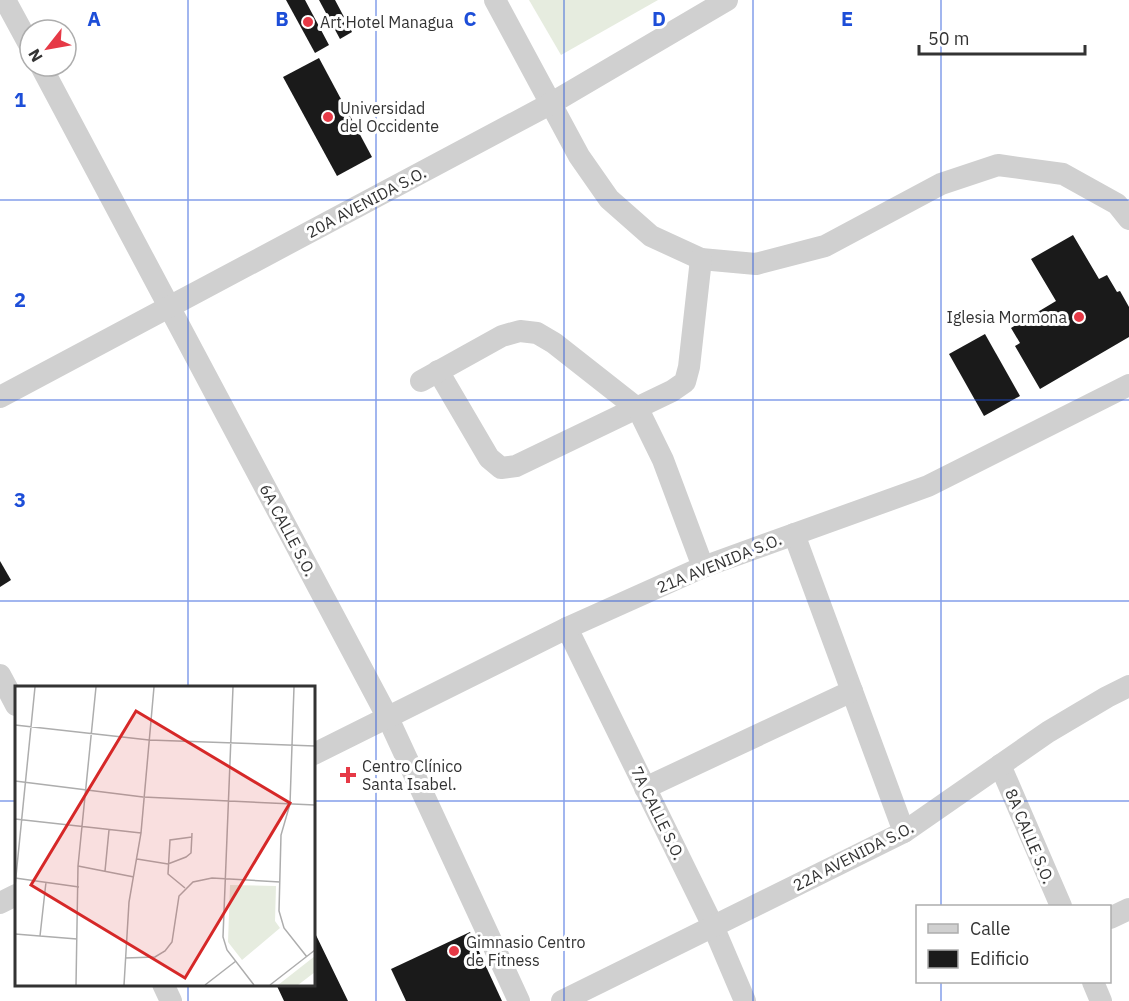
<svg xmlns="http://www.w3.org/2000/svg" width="1129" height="1001" font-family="'IBM Plex Sans',sans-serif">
	<rect width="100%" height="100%" fill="#fff"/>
	<polygon fill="#e6ecdf" points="529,0 658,0 561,55"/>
	<g fill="#1a1a1a">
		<polygon points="286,0 305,0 329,45 315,53"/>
		<polygon points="319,0 335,0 352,32 340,39"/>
		<polygon points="319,58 372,157 337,176 283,77"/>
		<polygon points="1073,235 1099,279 1107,275 1117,292 1120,291 1129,307 1129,337 1040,389 1015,346 1020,343 1011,328 1056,301 1031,259"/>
		<polygon points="985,334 1020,396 984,416 949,354"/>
		<polygon points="0,561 11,580 0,587"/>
		<polygon points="314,931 348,1001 284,1001 276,984 314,984"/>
		<polygon points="470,932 502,1001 406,1001 391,969"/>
	</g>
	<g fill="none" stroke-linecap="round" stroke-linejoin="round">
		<g stroke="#d0d0d0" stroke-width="22">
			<polyline points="5,0 30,46"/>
			<polyline points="495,0 579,156 609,199 651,236 701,259 756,264 825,246 941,184 998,165 1063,174 1117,204 1129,219"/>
			<polyline points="41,66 388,718 519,1001"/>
			<polyline points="438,371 489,458 501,468 516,466 672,391 685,382 689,367 701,259"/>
			<polyline points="421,381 502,336 520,331 537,333 554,343 638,409 663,460 703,567"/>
			<polyline points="0,397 550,104 727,0"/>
			<polyline points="794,534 904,832"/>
			<polyline points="567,628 713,926 745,1001"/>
			<polyline points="0,675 16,705"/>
			<polyline points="314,754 567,628 703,567 928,486 1129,385"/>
			<polyline points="1000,765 1061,906"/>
			<polyline points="645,788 852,691"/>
			<polyline points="0,903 16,895"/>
			<polyline points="1110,918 1129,909"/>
			<polyline points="1093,982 1101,1001"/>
			<polyline points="163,984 171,1001"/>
			<polyline points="562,1001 904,832 1048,732 1107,697 1129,686"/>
		</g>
	</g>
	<path fill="none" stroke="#1d4ed8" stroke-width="1.5" stroke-opacity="0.55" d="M188 0V688M376 0V1001M564 0V1001M753 0V1001M941 0V906M0 200H1129M0 400H1129M0 601H1129M0 801H16M314 801H1129M941 982V1001M188 984V1001"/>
	<g fill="#e63946" stroke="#fff" stroke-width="2">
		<circle cx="308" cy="22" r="6"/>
		<circle cx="328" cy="117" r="6"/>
		<circle cx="1079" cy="317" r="6"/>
		<path d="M345 766h6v6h6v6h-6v6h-6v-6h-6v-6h6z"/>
		<circle cx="454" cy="951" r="6"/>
	</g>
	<g text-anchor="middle" stroke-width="6" stroke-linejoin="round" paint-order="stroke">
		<g font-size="16" fill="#333" stroke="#fff" text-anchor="start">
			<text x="320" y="28">Art Hotel Managua</text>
			<text x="340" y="114">Universidad<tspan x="340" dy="18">del Occidente</tspan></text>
			<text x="1067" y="323" text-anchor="end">Iglesia Mormona</text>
			<text x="362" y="772">Centro Clínico<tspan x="362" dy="18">Santa Isabel.</tspan></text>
			<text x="466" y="948">Gimnasio Centro<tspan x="466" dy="18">de Fitness</tspan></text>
		</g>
		<g font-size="16" fill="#333" stroke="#fff">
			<text transform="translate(366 202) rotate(-28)" y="6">20A AVENIDA S.O.</text>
			<text transform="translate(288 530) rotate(62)" y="6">6A CALLE S.O.</text>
			<text transform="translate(719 563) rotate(-22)" y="6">21A AVENIDA S.O.</text>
			<text transform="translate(658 813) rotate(64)" y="6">7A CALLE S.O.</text>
			<text transform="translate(1030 836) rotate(67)" y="6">8A CALLE S.O.</text>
			<text transform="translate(853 856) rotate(-27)" y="6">22A AVENIDA S.O.</text>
		</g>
	</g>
	<g transform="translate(15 686)">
		<rect width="300" height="300" fill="#fff"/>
		<path d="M215 199 261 200 260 235 265 242 227 274 213 256ZM300 270V286L283 299H263Z" fill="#e6ecdf"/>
		<path fill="none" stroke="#adadad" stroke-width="1.5" d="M218 1 208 251 212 264 239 299M279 1 275 118 266 149 264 225 269 242 292 271M0 39 134 54 300 60M0 95 128 111 300 119M0 133 126 147M122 173 153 178 171 171 176 167 177 147M63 180 119 191M90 185 94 144M0 192 64 201M0 200 20 1M170 202 153 188 155 154 177 151M0 248 62 253M25 250 31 196M110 272 140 271 150 265 157 256 164 210 178 196 197 192 265 196M61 299 63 180 81 1M109 299 114 216 126 147 139 1M190 299 221 275M255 299 300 264"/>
		<path fill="#d62828" fill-opacity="0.15" stroke="#d62828" stroke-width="3" d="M121 25 275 117 170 292 16 199Z"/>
		<rect width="300" height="300" fill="none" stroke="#333" stroke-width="3"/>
	</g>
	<g font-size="20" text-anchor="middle" font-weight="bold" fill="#1d4ed8" stroke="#fff" stroke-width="6" stroke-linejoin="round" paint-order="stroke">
		<text x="94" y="26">A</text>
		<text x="282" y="26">B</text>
		<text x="470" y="26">C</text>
		<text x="659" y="26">D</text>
		<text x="847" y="26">E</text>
		<text x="20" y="107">1</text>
		<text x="20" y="307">2</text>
		<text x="20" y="507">3</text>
	</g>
	<rect x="916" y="905" width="195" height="78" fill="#ffffff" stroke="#adadad" stroke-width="1.5"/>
	<rect x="928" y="924" width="30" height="9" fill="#d0d0d0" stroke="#adadad" stroke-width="1.5"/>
	<text x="970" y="935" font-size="18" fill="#333333">Calle</text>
	<rect x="928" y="950" width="30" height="18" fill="#1a1a1a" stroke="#adadad" stroke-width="1.5"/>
	<text x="970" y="965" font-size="18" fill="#333333">Edificio</text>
	<g transform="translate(48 48) rotate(239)"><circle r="28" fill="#ffffff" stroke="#adadad" stroke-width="1.5"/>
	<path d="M0-4.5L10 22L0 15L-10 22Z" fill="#e63946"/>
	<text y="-9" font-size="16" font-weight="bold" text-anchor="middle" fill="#333333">N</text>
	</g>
	<path d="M919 45v9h166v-9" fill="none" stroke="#333333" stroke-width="3"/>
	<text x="928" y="45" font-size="18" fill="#333333" stroke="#ffffff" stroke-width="4.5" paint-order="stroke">50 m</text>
</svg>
